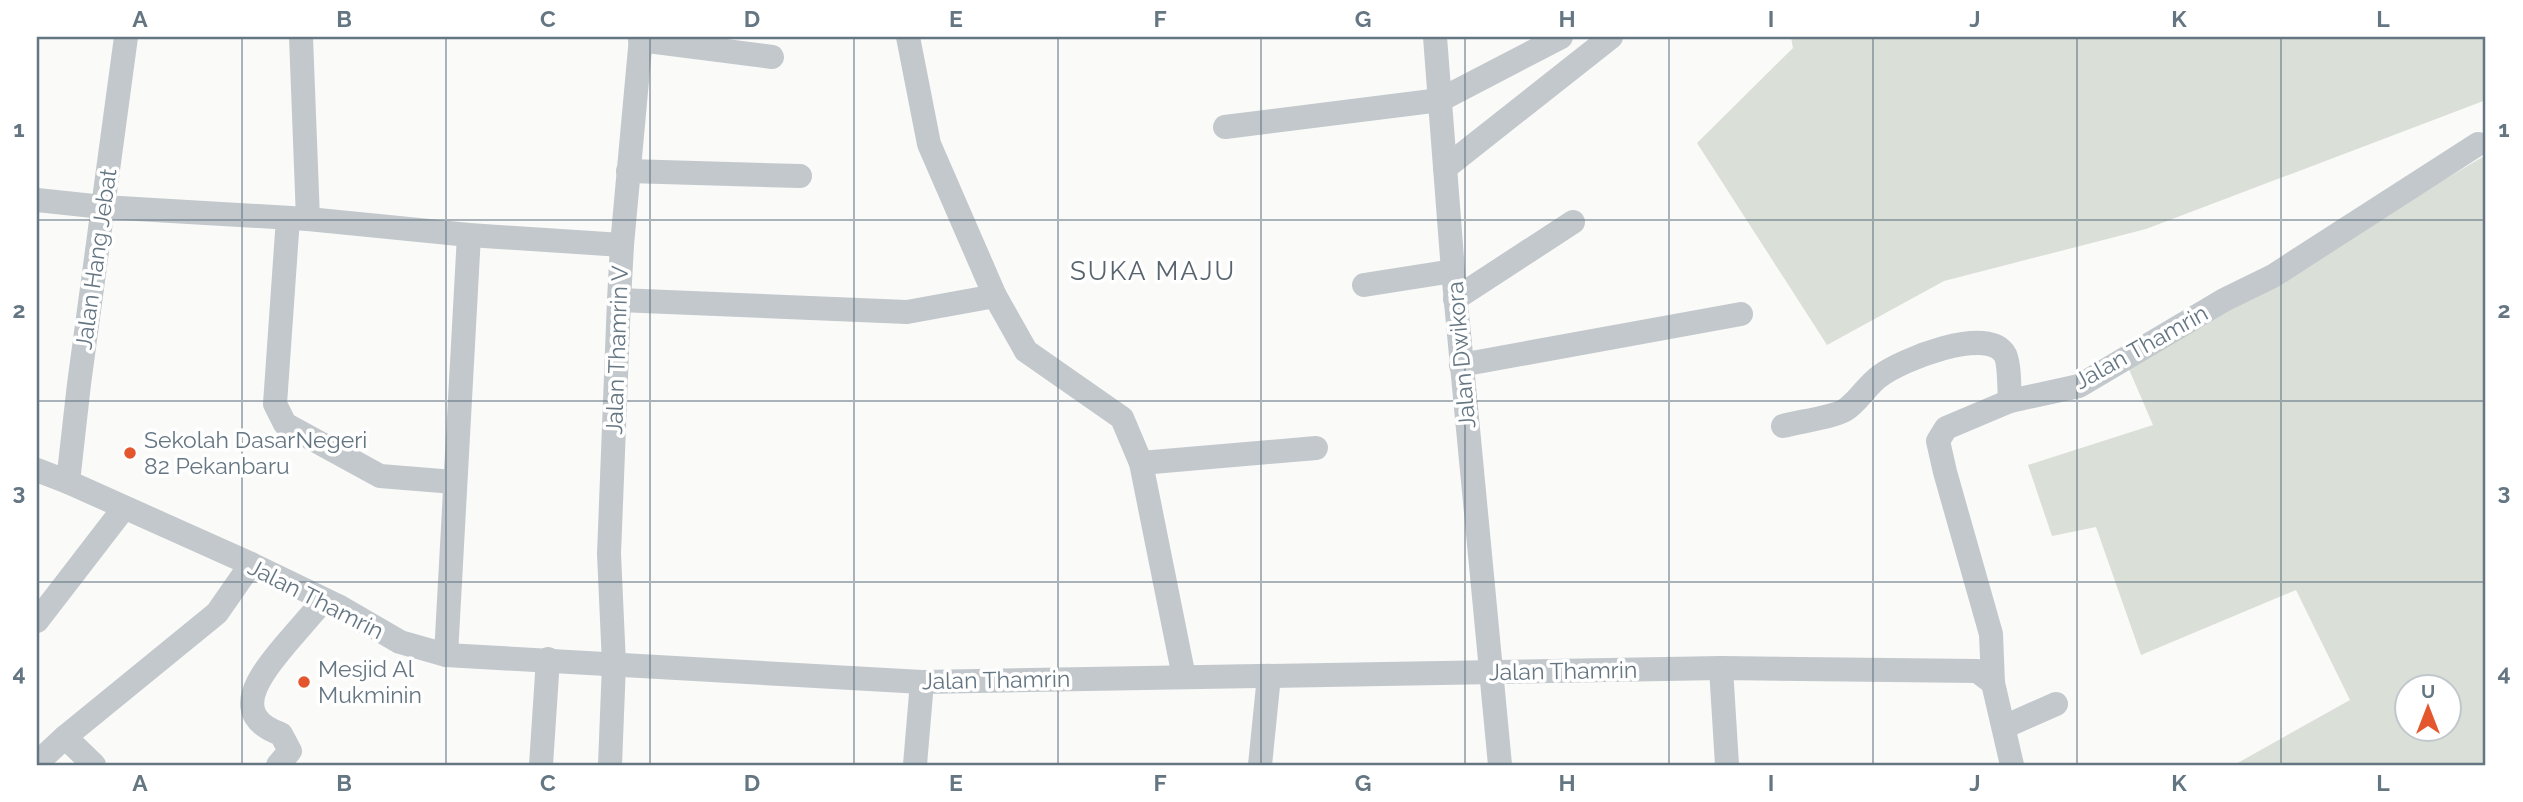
<svg xmlns="http://www.w3.org/2000/svg" width="2523" height="802" font-family="Raleway,sans-serif">
	<rect width="100%" height="100%" fill="#fafaf8"/>
	<g fill="#dadfd7" fill-rule="evenodd">
		<polygon points="1791,37 2486,37 2486,100 2146,229 1944,281 1827,345 1697,143 1793,48"/>
		<path d="M2486 155V765H2234L2350 700 2296 590 2141 655 2096 527 2052 536 2028 465 2153 425 2128 367ZM2408 686H2450V728H2408Z"/>
	</g>
	<g fill="none" stroke-linecap="round" stroke-linejoin="round">
		<g stroke="#c3c8cc" stroke-width="24">
			<polyline points="301,37 308,219"/>
			<polyline points="908,37 929,144 995,296 1026,351 1122,418 1141,463 1184,677"/>
			<polyline points="1435,37 1453,271 1500,765"/>
			<polyline points="640,40 772,57"/>
			<polyline points="1225,127 1440,100 1561,37"/>
			<polyline points="1445,168 1611,37"/>
			<polyline points="628,171 800,176"/>
			<polyline points="37,200 103,207 308,219 469,235 622,245"/>
			<polyline points="288,218 275,404 285,424 380,476 454,482"/>
			<polyline points="1364,285 1453,271"/>
			<polyline points="1455,299 1573,222"/>
			<polyline points="619,300 907,312 995,296"/>
			<polyline points="1461,365 1741,314"/>
			<path d="M1783 426C1797 422 1834 417 1845 410 1858 402 1867 385 1880 376 1901 360 1985 326 2004 353 2010 361 2009 389 2010 401"/>
			<polyline points="1141,463 1316,448"/>
			<polyline points="37,470 68,482 251,564 338,606 400,642 446,655 922,682 1721,668 1977,671 1993,683 2012,765"/>
			<polyline points="68,482 79,384 126,37"/>
			<polyline points="37,621 124,508"/>
			<polyline points="446,655 469,235"/>
			<polyline points="1721,668 1727,765"/>
			<polyline points="1993,683 1991,634 1945,472 1938,441 1946,428 2010,401 2079,386 2224,300 2273,276 2478,144"/>
			<polyline points="2004,727 2056,704"/>
			<polyline points="37,763 65,737"/>
			<polyline points="94,765 65,737 217,613 251,564"/>
			<path d="M278 765 290 751 281 734C227 715 261 674 285 645 298 630 311 615 324 600"/>
			<polyline points="541,765 548,659"/>
			<polyline points="610,765 614,664 609,554 619,300 622,245 641,37"/>
			<polyline points="915,765 922,682"/>
			<polyline points="1260,765 1269,676"/>
		</g>
	</g>
	<path fill="none" stroke="#657683" stroke-width="2" stroke-opacity="0.55" d="M242 37V765M446 37V765M650 37V765M854 37V765M1058 37V765M1261 37V765M1465 37V765M1669 37V765M1873 37V765M2077 37V765M2281 37V765M37 220H2486M37 401H2486M37 582H2486"/>
	<g fill="#e4572e" stroke="#fff" stroke-width="2.5">
		<circle cx="130" cy="453" r="7"/>
		<circle cx="304" cy="682" r="7"/>
	</g>
	<g text-anchor="middle" stroke-width="7" stroke-linejoin="round" paint-order="stroke">
		<g font-size="23" fill="#657683" stroke="#fff">
			<text transform="translate(96 259) rotate(-82)" y="8">Jalan Hang Jebat</text>
			<text transform="translate(2141 347) rotate(-29)" y="8">Jalan Thamrin</text>
			<text transform="translate(617 350) rotate(-88)" y="8">Jalan Thamrin V</text>
			<text transform="translate(1461 355) rotate(-95)" y="8">Jalan Dwikora</text>
			<text transform="translate(316 599) rotate(27)" y="8">Jalan Thamrin</text>
			<text transform="translate(1563 671) rotate(-1)" y="8">Jalan Thamrin</text>
			<text transform="translate(996 680) rotate(-1)" y="8">Jalan Thamrin</text>
		</g>
		<g font-size="23" fill="#657683" stroke="#fff" text-anchor="start">
			<text x="144" y="448">Sekolah DasarNegeri<tspan x="144" dy="26">82 Pekanbaru</tspan></text>
			<text x="318" y="677">Mesjid Al<tspan x="318" dy="26">Mukminin</tspan></text>
		</g>
		<g font-size="26" letter-spacing="2" fill="#57646e" stroke="#fff">
			<text x="1153" y="280">SUKA MAJU</text>
		</g>
	</g>
	<rect width="2523" height="802" fill="none" stroke="#ffffff" stroke-width="77"/>
	<g transform="translate(2428 708)"><circle r="33" fill="#ffffff" stroke="#c1c8cd" stroke-width="2"/>
	<path d="M0-5L12 26L0 18L-12 26Z" fill="#e4572e"/>
	<text y="-10" font-size="19" font-weight="bold" text-anchor="middle" fill="#657683">U</text>
	</g>
	<rect x="38" y="38" width="2446" height="726" fill="none" stroke="#657683" stroke-width="2.5"/>
	<g font-size="23" text-anchor="middle" font-weight="bold" fill="#657683">
		<text x="140" y="27">A</text>
		<text x="344" y="27">B</text>
		<text x="548" y="27">C</text>
		<text x="752" y="27">D</text>
		<text x="956" y="27">E</text>
		<text x="1160" y="27">F</text>
		<text x="1363" y="27">G</text>
		<text x="1567" y="27">H</text>
		<text x="1771" y="27">I</text>
		<text x="1975" y="27">J</text>
		<text x="2179" y="27">K</text>
		<text x="2383" y="27">L</text>
		<text x="19" y="137">1</text>
		<text x="2504" y="137">1</text>
		<text x="19" y="318">2</text>
		<text x="2504" y="318">2</text>
		<text x="19" y="500">3</text>
		<text x="2504" y="500">3</text>
		<text x="19" y="681">4</text>
		<text x="2504" y="681">4</text>
		<text x="140" y="791">A</text>
		<text x="344" y="791">B</text>
		<text x="548" y="791">C</text>
		<text x="752" y="791">D</text>
		<text x="956" y="791">E</text>
		<text x="1160" y="791">F</text>
		<text x="1363" y="791">G</text>
		<text x="1567" y="791">H</text>
		<text x="1771" y="791">I</text>
		<text x="1975" y="791">J</text>
		<text x="2179" y="791">K</text>
		<text x="2383" y="791">L</text>
	</g>
</svg>
